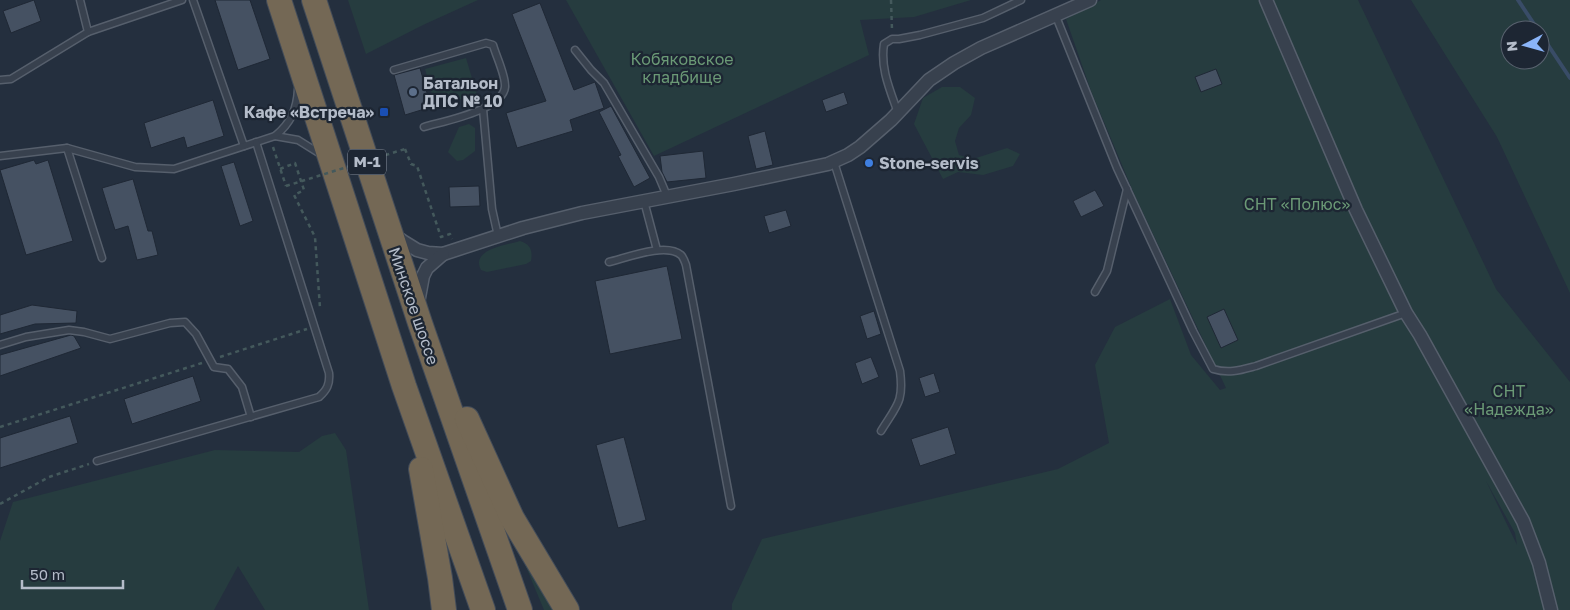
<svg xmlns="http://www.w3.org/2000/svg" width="1570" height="610" font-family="'Golos Text',sans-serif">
	<rect width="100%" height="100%" fill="#242f3e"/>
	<g fill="#263c3f" fill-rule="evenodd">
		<polygon points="348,0 478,0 423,25 366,54"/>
		<polygon points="566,0 971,0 914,17 860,20 869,55 654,156"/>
		<path d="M1101 0H1358L1496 289 1570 382V610H732V604L762 539 1058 469 1109 443 1095 365 1115 327 1170 299 1191 355 1220 390 1226 388 1135 196 1091 91 1066 19ZM1486 481 1515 533 1517 545Z"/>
		<path d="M1411 0H1570V293L1497 137ZM1510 30H1540V60H1510Z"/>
		<polygon points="466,58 477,95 435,106 425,69"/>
		<polygon points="942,87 960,87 975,98 971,115 959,128 955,141 959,155 973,159 1007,148 1020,154 1013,166 983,175 958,172 943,179 914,124 923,98"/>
		<polygon points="469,124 475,128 475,151 463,160 457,161 448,152 459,127"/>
		<path d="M520 241C530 244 533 250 531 261L526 264 487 272 481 270C470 249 507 245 520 241Z"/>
		<polygon points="335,433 346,450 369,610 265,610 238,566 214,610 0,610 0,541 13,502 215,450 299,452 322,436"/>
		<polygon points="521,555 555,610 544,610"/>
	</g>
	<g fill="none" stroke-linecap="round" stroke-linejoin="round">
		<g stroke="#394c67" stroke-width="4">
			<polyline points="1518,0 1538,30"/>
			<polyline points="1540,33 1570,78"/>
		</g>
	</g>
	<g fill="#455162" stroke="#1f2835">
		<polygon points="34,0 41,21 11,33 3,11"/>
		<polygon points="215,0 250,0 270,59 238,70"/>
		<polygon points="540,3 574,90 595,82 604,108 570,120 573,131 517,148 506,113 546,101 512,14"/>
		<polygon points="420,68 431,107 405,115 394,75"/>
		<polygon points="1216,69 1222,84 1201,92 1195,77"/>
		<polygon points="844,92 848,104 826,112 822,100"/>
		<polygon points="213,100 224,136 187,148 184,137 151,148 144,123"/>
		<polygon points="611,106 650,178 634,187 618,156 621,155 599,112"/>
		<polygon points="765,131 773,165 756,169 748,136"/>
		<polygon points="703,151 706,178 667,182 662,172 660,156"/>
		<polygon points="34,160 36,164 48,160 73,241 26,255 0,170"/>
		<polygon points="234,162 253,221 240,226 221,166"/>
		<polygon points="133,179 148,231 152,231 158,255 137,260 128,226 115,230 102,188"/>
		<polygon points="479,186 480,206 450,207 449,187"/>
		<polygon points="1095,190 1104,206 1081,217 1073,201"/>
		<polygon points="786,210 791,226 769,233 764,216"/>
		<polygon points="667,266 682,339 610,354 595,281"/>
		<polygon points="32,305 77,311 76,323 35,324 0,334 0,315"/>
		<polygon points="1224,309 1238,340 1221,348 1207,317"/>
		<polygon points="874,311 881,334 867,339 860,316"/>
		<polygon points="71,335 74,336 81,348 0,376 0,355"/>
		<polygon points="871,357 879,377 862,384 855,363"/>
		<polygon points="934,373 940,392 925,397 919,378"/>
		<polygon points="193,376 201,401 132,424 124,399"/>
		<polygon points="70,416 78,443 0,468 0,438"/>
		<polygon points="948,427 956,454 920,466 911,439"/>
		<polygon points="624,437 646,520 618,528 596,445"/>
	</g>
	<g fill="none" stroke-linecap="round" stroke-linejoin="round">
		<g stroke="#565f6c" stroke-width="9">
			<g id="lane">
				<polyline points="193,0 244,146"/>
				<path d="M1055 14 1117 168 1193 331 1213 369C1229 374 1241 370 1256 366L1406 313"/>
				<polyline points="88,32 182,0"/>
				<polyline points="575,50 591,70 604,83 659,177 667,196"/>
				<path d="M394 70 486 43 493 45C496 56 506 76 505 87 503 110 444 121 424 127"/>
				<polyline points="0,80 11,79 88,32 80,0"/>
				<polyline points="483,109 492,209 498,236"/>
				<path d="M898 113C890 90 880 68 884 44L892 39H899L920 35 983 18 1021 0"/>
				<polyline points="275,136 298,140 322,155"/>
				<polyline points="67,148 102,258"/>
				<path d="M0 156 67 148 135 167 174 169 275 136C291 123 297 109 298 89"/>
				<path d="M834 162 900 371C904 402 897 405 881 431"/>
				<polyline points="644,201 657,250"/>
				<path d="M609 262C626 258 666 242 681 255 683 257 685 262 686 265L731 506"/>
				<polyline points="1095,292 1107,271 1127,189"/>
				<polyline points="0,345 26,337 69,330 84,332 110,339 170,323 185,322 196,334 214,367 228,369 242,387 251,417"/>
				<path d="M97 461 319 397C327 390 330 384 329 373L256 142"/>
			</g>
		</g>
		<g stroke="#565f6c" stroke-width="15">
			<g id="street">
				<polyline points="1266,0 1356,210 1406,313 1420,335 1523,521 1539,563 1551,610"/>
				<polyline points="393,234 404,242 417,250 428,253 443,254 523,228 582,213 734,184 828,164 848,155 860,147 891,120 929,80 954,63 981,48 1090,0"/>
				<polyline points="418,303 423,276 427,268 443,254"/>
			</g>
		</g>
		<g stroke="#434c59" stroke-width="26">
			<g id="highway">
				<polyline points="279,0 404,386 483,610"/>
				<polyline points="314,0 420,323 520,610"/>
				<polyline points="467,419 512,518 567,610"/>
				<polyline points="421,469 440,578 444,610"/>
			</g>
		</g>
		<g stroke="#44595c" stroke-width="2.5" stroke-dasharray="4 4" stroke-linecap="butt">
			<polyline points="891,0 892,30"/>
			<polyline points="273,147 286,186"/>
			<polyline points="405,149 411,164 417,166 441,237 450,234 452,239"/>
			<polyline points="280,169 295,163 304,190 294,195 315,237 320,308"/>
			<polyline points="220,357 307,329"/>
			<polyline points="0,427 202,363"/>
			<polyline points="0,504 49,477 89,464"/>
		</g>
		<use href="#lane" stroke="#38414e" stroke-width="6"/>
		<use href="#street" stroke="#38414e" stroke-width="12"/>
		<use href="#highway" stroke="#746855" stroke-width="24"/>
		<polyline stroke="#44595c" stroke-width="2.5" stroke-dasharray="4 4" stroke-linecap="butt" points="286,186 405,149"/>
	</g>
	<circle fill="#5c6f8a" stroke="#1d2633" stroke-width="2" cx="413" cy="92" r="5"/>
	<rect fill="#1a4fb4" stroke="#1d2633" stroke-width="2" x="379" y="107" width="10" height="10" rx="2.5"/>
	<circle fill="#3f7fe0" stroke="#1d2633" stroke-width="2" cx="869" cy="163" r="5"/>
	<g text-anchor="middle" stroke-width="4.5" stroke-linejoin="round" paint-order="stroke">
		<rect fill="#1d2633" stroke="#878f9c" stroke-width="1" x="348" y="149.5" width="38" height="25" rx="4"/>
		<g font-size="15" font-weight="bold" fill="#b4bcc9">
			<text x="367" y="167">М-1</text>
		</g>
		<g font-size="16" fill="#6b9a76" stroke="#1d2633">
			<text x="682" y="65">Кобяковское<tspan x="682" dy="18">кладбище</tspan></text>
			<text x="1297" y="210">СНТ «Полюс»</text>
			<text x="1509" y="397">СНТ<tspan x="1509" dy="18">«Надежда»</tspan></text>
		</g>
		<g font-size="16" font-weight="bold" fill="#b4bcc9" stroke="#1d2633" text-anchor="start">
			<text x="423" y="89">Батальон<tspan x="423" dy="18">ДПС № 10</tspan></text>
			<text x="374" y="118" text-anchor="end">Кафе «Встреча»</text>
			<text x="879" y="169">Stone-servis</text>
		</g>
		<g font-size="16" fill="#b4bcc9" stroke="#1d2633">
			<text transform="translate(414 306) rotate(71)" y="6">Минское шоссе</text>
		</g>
	</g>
	<g transform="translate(1525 45) rotate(264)"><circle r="24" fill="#1d2633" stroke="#59626f"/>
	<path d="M0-4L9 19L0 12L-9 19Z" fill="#8ab4f8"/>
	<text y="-8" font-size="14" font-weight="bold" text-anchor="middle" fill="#b4bcc9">N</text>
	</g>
	<path d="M22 580v8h101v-8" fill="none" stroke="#b4bcc9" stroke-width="2.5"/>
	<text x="30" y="580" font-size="15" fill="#b4bcc9" stroke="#1d2633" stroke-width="4" paint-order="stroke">50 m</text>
</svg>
